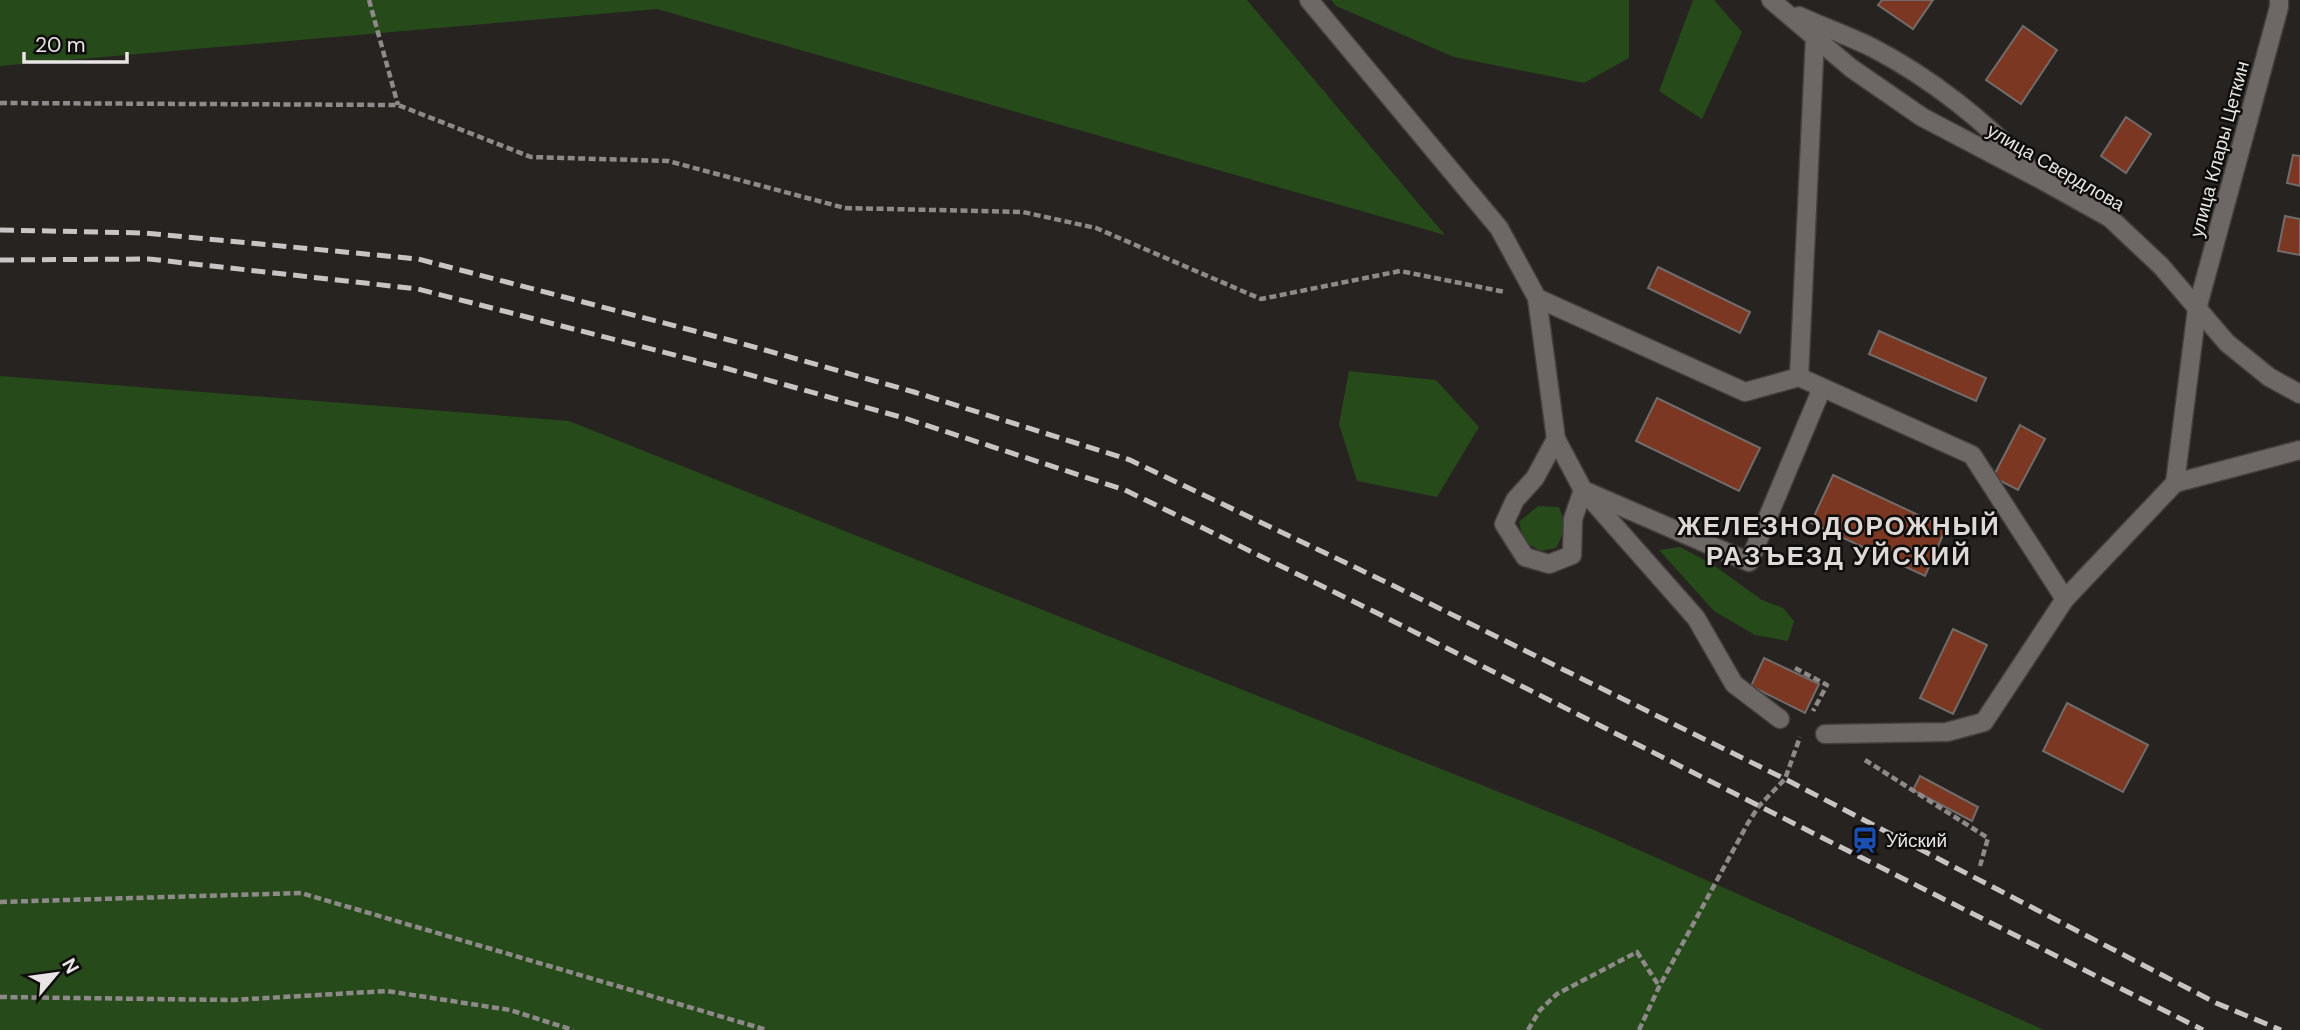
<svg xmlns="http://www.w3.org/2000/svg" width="2300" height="1030" font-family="'DM Sans',sans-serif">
	<rect width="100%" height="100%" fill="#272321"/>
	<g fill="#274a1a">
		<polygon points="0,0 1247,0 1445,235 657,9 0,66"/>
		<polygon points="1331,0 1629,0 1629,58 1584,83 1454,57 1336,6"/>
		<polygon points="1693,0 1714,0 1742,32 1702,119 1659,91"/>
		<polygon points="1349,371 1436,380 1479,427 1437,497 1357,481 1339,424"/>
		<polygon points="0,376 569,421 1594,830 2044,1030 0,1030"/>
		<path d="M1538 506 1559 507C1566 523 1564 533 1556 548L1540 551 1524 541 1519 522Z"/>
		<polygon points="1680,547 1712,564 1762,600 1783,608 1794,621 1788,641 1755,635 1714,611 1659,550"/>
	</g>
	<g fill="#7c3722" stroke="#716c6a" stroke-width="2">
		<polygon points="1882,0 1933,0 1913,29 1878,5"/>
		<polygon points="2023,26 2057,50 2021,104 1986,80"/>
		<polygon points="2126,117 2151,134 2126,173 2101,156"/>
		<polygon points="2293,155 2300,156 2300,186 2287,183"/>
		<polygon points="2285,216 2300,219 2300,255 2278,251"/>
		<polygon points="1658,267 1750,312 1740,333 1648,288"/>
		<polygon points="1879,331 1986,378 1976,401 1869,354"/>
		<polygon points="1657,398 1760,448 1739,491 1636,441"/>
		<polygon points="2020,425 2045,439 2018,490 1993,477"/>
		<polygon points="1833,475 1946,528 1925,576 1811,523"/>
		<polygon points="1953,629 1987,645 1953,714 1920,698"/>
		<polygon points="1764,658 1819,684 1805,713 1751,686"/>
		<polygon points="2067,703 2148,745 2123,792 2043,751"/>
		<polygon points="1920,776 1978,807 1972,821 1913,790"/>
	</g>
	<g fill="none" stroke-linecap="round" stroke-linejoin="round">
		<g stroke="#44403e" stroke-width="21">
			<g id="minor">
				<polyline points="1309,0 1499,228 1537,298 1556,439 1583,490 1696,618 1734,684 1780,719"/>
				<polyline points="1771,0 1851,68 1922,117 2040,179 2110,218 2161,266 2227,343 2269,377 2300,394"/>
				<path d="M1799 16C1823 27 1849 36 1873 48 1931 78 1986 122 2030 169"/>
				<polyline points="1537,298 1745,392 1799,377 1972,455 2065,599"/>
				<polyline points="1799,377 1815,37"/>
				<polyline points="1556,439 1535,478 1515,500 1504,524 1525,557 1549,564 1572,555 1573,519 1583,490 1749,562 1822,388"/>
				<polyline points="2175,483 2197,309 2279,7 2279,0"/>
				<polyline points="1825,734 1947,732 1984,722 2065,599 2175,483 2300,450"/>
			</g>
		</g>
		<g stroke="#8e8a89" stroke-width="4.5" stroke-dasharray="7 3.5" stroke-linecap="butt">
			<polyline points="369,0 398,105"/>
			<polyline points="0,103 398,105 531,157 668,161 845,208 1023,212 1096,228 1261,299 1400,271 1505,292"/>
			<polyline points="1795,668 1827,685 1813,711"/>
			<polyline points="1865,760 1988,838 1980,866"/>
			<polyline points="0,902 301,893 767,1030"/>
			<polyline points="0,997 232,1000 387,991 510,1010 573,1030"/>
			<polyline points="1528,1030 1540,1010 1557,994 1637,952 1659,986"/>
			<polyline points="1639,1030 1659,987 1748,823 1759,806 1785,779 1800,737"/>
		</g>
		<use href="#minor" stroke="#6d6866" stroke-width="18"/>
		<g stroke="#c7c4c3" stroke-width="5" stroke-dasharray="14 7" stroke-linecap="butt">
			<polyline points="0,230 145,233 418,259 733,341 914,392 1130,460 1388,583 1785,779 2216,1003 2281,1030"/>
			<polyline points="0,260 149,259 418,289 725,368 904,418 1125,490 1375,612 2203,1030"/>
		</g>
	</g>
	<defs>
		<g id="station-bare" transform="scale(2.1)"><path d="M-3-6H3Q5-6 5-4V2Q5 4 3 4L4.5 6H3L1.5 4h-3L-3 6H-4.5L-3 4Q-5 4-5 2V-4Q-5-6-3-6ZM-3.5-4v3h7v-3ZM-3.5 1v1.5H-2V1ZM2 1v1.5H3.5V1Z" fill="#1a4fb4" stroke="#0e0d0c" stroke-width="2.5" paint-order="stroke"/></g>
	</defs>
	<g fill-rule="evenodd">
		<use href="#station-bare" x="1865" y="840"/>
	</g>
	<g text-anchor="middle" stroke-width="5" stroke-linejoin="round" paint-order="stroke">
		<g font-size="19" fill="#e8e5e4" stroke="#0e0d0c">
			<text transform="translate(2219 149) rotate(-75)" y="7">улица Клары Цеткин</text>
			<text transform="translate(2056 167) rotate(30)" y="7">улица Свердлова</text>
		</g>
		<g font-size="19" fill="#e8e5e4" stroke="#0e0d0c" text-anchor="start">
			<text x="1886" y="847">Уйский</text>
		</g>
		<g font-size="26" font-weight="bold" letter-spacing="2" fill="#ded9d6" stroke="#0e0d0c">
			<text x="1839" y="535">ЖЕЛЕЗНОДОРОЖНЫЙ<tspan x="1839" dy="30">РАЗЪЕЗД УЙСКИЙ</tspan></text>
		</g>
	</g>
	<g transform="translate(56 974) rotate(61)" stroke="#0e0d0c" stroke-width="5" paint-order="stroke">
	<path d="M0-5L12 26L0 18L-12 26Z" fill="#e8e5e4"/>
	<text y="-10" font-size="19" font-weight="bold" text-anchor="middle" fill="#e8e5e4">N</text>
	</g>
	<path d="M24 52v10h103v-10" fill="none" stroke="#e8e5e4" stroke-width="3.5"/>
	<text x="35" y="52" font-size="21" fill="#e8e5e4" stroke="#0e0d0c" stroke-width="5" paint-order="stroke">20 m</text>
</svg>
